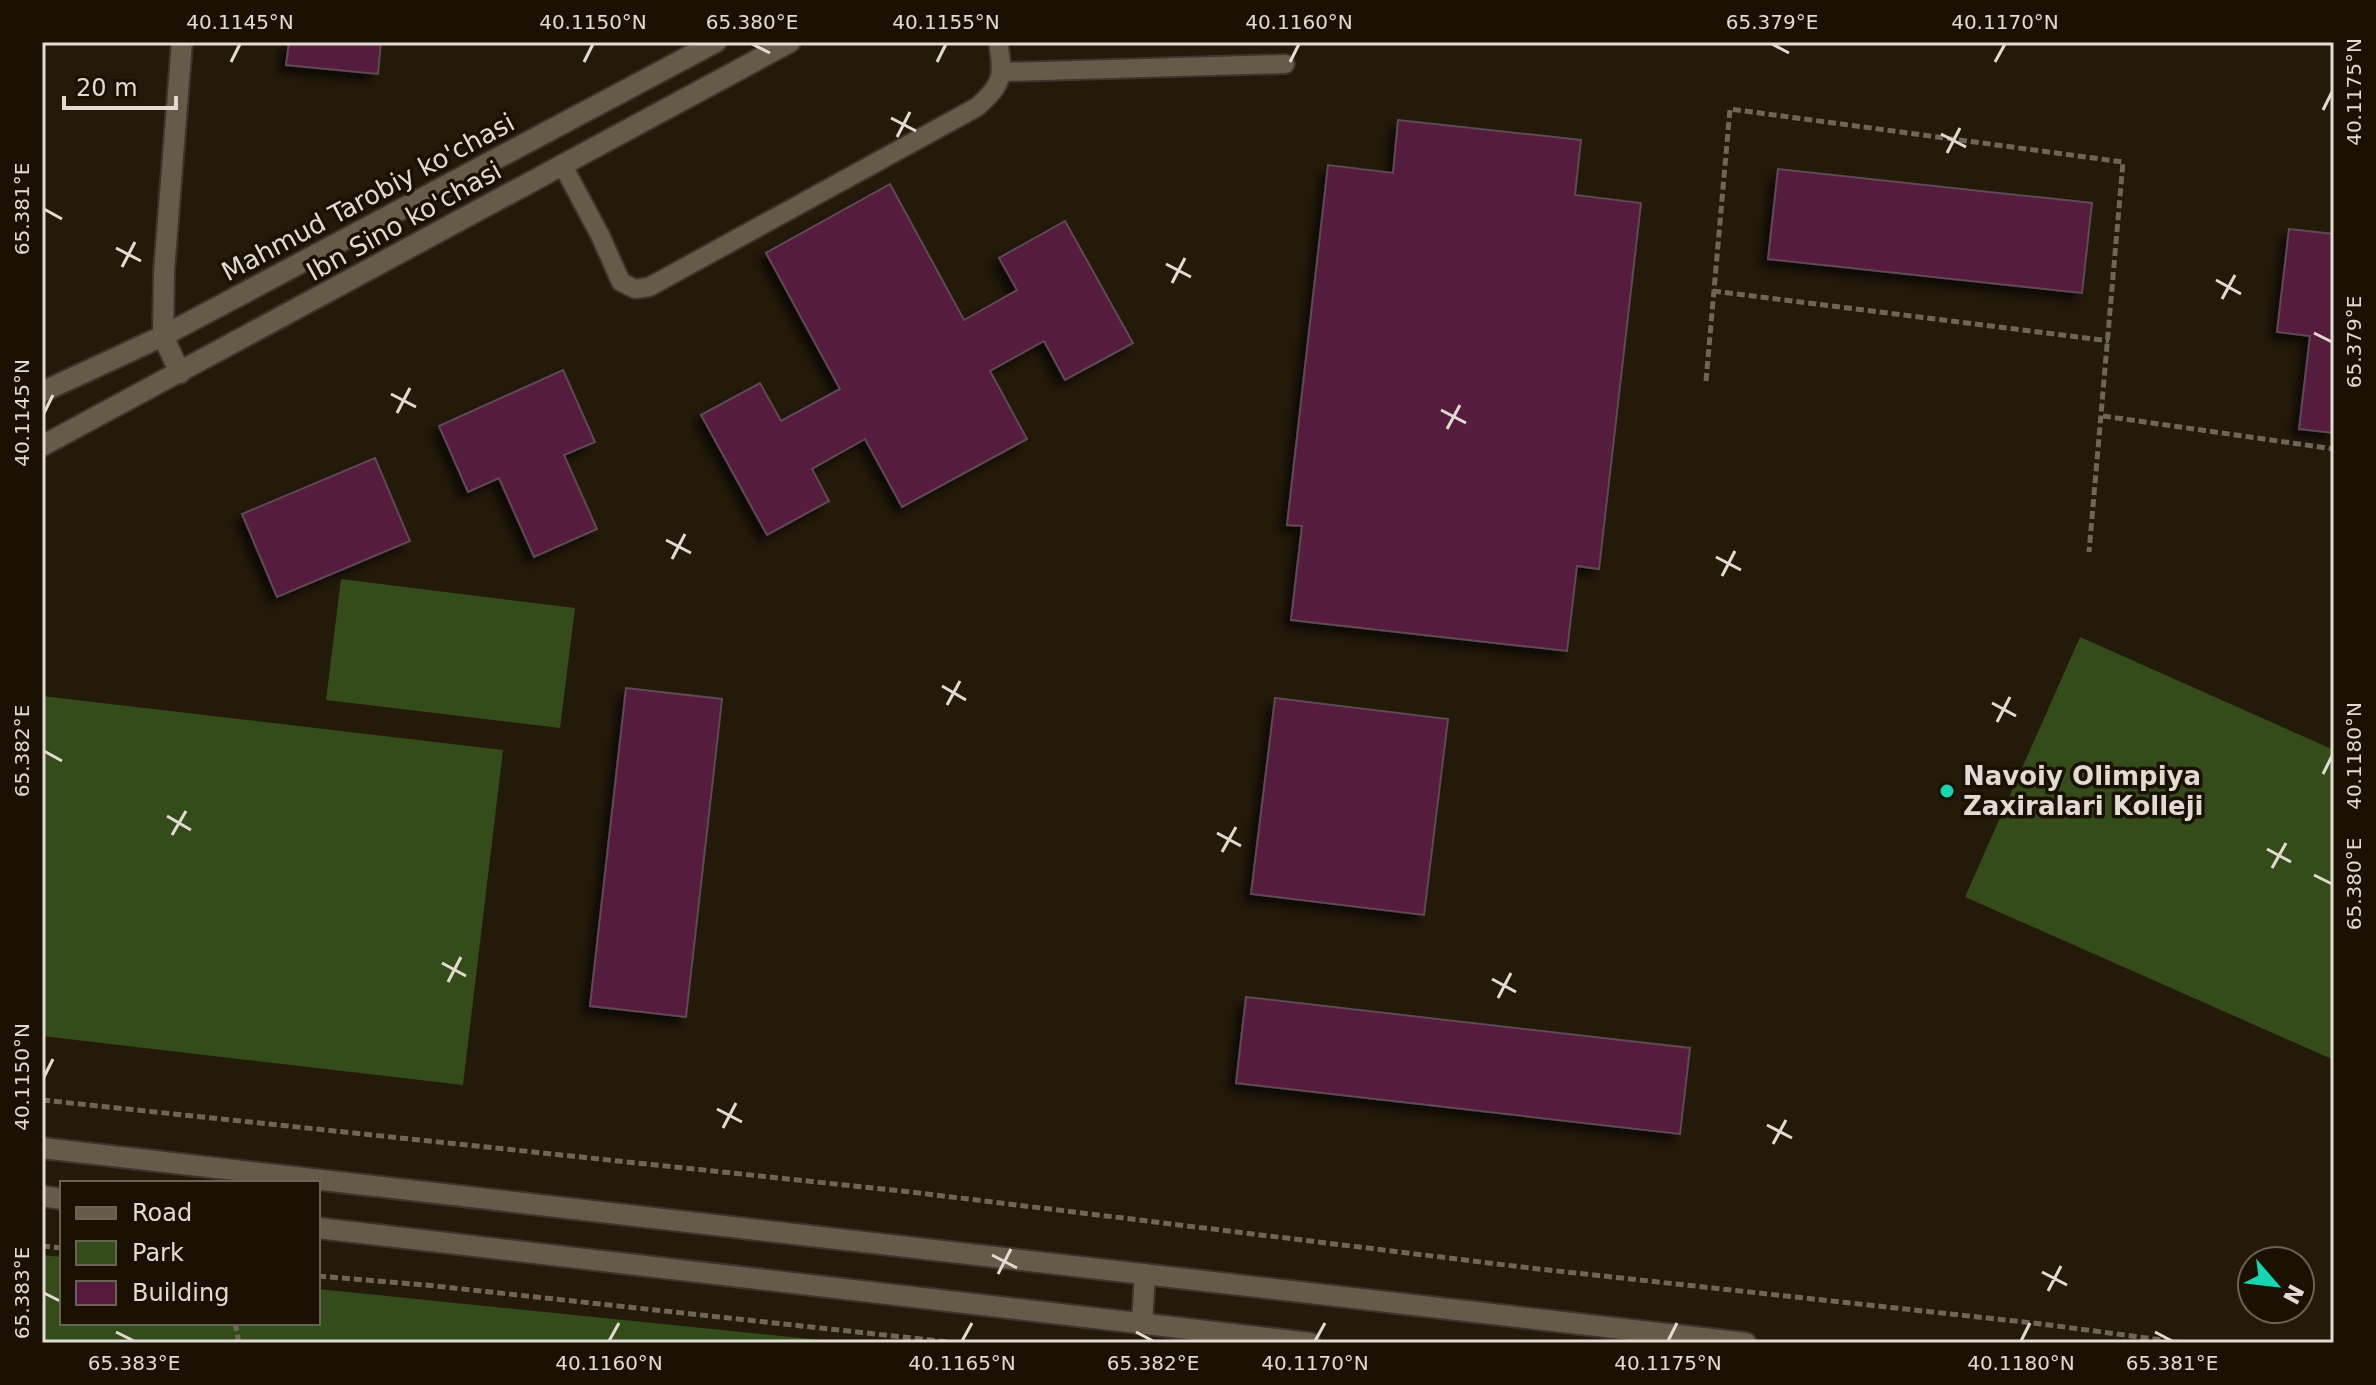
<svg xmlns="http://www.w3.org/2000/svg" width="2376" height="1385" font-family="'DejaVu Sans',sans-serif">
	<defs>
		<filter id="shadow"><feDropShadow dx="-7" dy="7" stdDeviation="4" flood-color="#0009"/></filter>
	</defs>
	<rect width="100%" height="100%" fill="#231a0a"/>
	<g fill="#344c1a">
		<polygon points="341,579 575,608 560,728 326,700"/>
		<polygon points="2080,637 2334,750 2334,1060 1965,897"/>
		<polygon points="42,696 503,750 463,1085 42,1036"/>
		<polygon points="42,1255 62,1257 62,1323 318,1323 318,1289 851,1343 42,1343"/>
	</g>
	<g fill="#571a3e" stroke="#5e4a54" stroke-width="2" filter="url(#shadow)">
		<polygon points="289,42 381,42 378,74 286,65"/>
		<polygon points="1398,120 1581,140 1575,195 1641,203 1599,569 1577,566 1567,651 1291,620 1302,526 1287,525 1328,165 1393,173"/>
		<polygon points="1778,169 2092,203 2082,293 1768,259"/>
		<polygon points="890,184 964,320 1017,290 999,258 1065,221 1133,343 1065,380 1044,341 990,371 1027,439 902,507 865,439 812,469 829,501 767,535 701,415 760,383 781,421 840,389 766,253"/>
		<polygon points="2289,229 2334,234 2334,433 2299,429 2310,336 2277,332"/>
		<polygon points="563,370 595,442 564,455 597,529 534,557 499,478 468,492 439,426"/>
		<polygon points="375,458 410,541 277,597 242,514"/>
		<polygon points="626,688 722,699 686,1017 590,1006"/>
		<polygon points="1275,698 1448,719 1424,915 1251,894"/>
		<polygon points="1246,997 1690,1048 1680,1134 1236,1083"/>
	</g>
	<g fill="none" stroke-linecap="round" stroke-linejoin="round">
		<g stroke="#3c342e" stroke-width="22">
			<g id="service">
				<polyline points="1003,72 1285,64"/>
				<path d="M562 164 600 235 621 282 635 289 649 287 977 107C1003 84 1004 76 998 42"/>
			</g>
		</g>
		<g stroke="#3c342e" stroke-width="24">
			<polyline id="minor" points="180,373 163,336 164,271 182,42"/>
		</g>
		<g stroke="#3c342e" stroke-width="24">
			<g id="tertiary">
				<polyline points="42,1148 1746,1343"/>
				<polyline points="42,1196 62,1199"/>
				<polyline points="318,1228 1310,1343"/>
				<polyline points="1142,1323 1145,1274"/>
			</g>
		</g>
		<g stroke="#3c342e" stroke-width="24">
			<g id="secondary">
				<polyline points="42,392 163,336 716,42"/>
				<polyline points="42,446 790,42"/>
			</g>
		</g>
		<g stroke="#6e6658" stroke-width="5" stroke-dasharray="8 4" stroke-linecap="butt">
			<polyline points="1713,291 2109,341"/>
			<polyline points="1706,381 1730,109 2123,162 2089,552"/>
			<polyline points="2103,416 2334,449"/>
			<polyline points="42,1100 911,1192 1530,1268 2042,1324 2184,1343"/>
			<polyline points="42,1246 62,1248"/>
			<polyline points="318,1276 426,1285 958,1343"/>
			<polyline points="235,1323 239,1343"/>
		</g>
		<use href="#service" stroke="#665b49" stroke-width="18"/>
		<use href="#minor" stroke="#665b49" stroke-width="20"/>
		<use href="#tertiary" stroke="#665b49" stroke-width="20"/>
		<use href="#secondary" stroke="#665b49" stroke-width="20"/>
	</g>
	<path fill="none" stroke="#e2dbd1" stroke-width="3" d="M752 44 770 53M1772 44 1789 53M231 62 240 44M584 62 593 44M937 62 946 44M1290 62 1299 44M1995 62 2005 44M2323 110 2332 92M891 118 916 131M1941 134 1966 147M897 137 910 112M1947 153 1960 128M44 209 62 219M116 248 141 261M1166 264 1191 277M122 267 135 242M2216 280 2241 294M1172 283 1185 258M2222 299 2235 275M2314 333 2332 342M391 394 416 407M1441 410 1466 423M44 413 53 395M397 413 410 388M1447 429 1460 405M666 540 691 553M1716 557 1741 570M672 559 685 534M1722 576 1735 551M942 686 966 700M1992 703 2016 716M947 705 960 681M1997 722 2010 697M44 751 62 761M2323 774 2332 756M167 816 191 830M1217 833 1241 846M172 835 186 811M2267 849 2291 862M1222 852 1236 827M2272 868 2286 843M2314 875 2332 884M442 963 466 976M1492 979 1516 992M448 982 461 957M1498 998 1511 973M44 1077 53 1059M717 1109 742 1122M1767 1125 1792 1138M723 1128 736 1103M1773 1144 1786 1120M992 1255 1017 1268M2042 1272 2067 1285M998 1274 1011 1249M2048 1291 2061 1266M44 1293 62 1302M116 1332 134 1341M1136 1332 1153 1341M2155 1332 2172 1341M609 1341 619 1323M962 1341 972 1323M1315 1341 1325 1323M1668 1341 1677 1323M2021 1341 2030 1323"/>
	<circle fill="#16d5b3" stroke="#1a1103" stroke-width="3" cx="1947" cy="791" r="8"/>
	<g text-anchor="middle" stroke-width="7" stroke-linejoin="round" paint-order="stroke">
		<g font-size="26" fill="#e2dbd1" stroke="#1a1103">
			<text transform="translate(368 197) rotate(-28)" y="9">Mahmud Tarobiy ko'chasi</text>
			<text transform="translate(404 221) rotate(-29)" y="9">Ibn Sino ko'chasi</text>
		</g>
		<g font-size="26" font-weight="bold" fill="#e2dbd1" stroke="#1a1103" text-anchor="start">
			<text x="1963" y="785">Navoiy Olimpiya<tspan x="1963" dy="30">Zaxiralari Kolleji</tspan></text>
		</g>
	</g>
	<rect width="2376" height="1385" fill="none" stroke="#1a1103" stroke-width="88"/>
	<rect x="60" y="1181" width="260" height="144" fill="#1a1103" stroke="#6a6255" stroke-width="2"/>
	<rect x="76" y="1207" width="40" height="12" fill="#665b49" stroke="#6a6255" stroke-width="2"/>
	<text x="132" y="1221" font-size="24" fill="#e2dbd1">Road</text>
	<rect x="76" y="1241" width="40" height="24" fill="#344c1a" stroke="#6a6255" stroke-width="2"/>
	<text x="132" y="1261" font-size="24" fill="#e2dbd1">Park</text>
	<rect x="76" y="1281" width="40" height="24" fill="#571a3e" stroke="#6a6255" stroke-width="2"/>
	<text x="132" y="1301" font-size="24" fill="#e2dbd1">Building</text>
	<g transform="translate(2276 1285) rotate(118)"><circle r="38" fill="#1a1103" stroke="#6a6255" stroke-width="2"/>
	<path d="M0-6L14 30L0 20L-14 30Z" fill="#16d5b3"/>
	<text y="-12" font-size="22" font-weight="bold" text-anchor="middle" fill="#e2dbd1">N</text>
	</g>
	<path d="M64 96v12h112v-12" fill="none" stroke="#e2dbd1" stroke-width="4"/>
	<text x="76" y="96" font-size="24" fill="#e2dbd1" stroke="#1a1103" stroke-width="6" paint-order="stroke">20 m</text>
	<rect x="44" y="44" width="2288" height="1297" fill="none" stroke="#e2dbd1" stroke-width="3"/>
	<g font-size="20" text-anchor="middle" fill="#e2dbd1">
		<text x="240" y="29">40.1145°N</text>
		<text x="593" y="29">40.1150°N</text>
		<text x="752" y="29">65.380°E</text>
		<text x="946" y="29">40.1155°N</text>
		<text x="1299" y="29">40.1160°N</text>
		<text x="1772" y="29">65.379°E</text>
		<text x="2005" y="29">40.1170°N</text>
		<text transform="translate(2354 92) rotate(-90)" y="7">40.1175°N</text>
		<text transform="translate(22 209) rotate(-90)" y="7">65.381°E</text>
		<text transform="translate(2354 342) rotate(-90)" y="7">65.379°E</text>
		<text transform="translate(22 413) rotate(-90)" y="7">40.1145°N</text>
		<text transform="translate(22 751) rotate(-90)" y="7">65.382°E</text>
		<text transform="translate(2354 756) rotate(-90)" y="7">40.1180°N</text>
		<text transform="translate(2354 884) rotate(-90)" y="7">65.380°E</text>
		<text transform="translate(22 1077) rotate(-90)" y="7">40.1150°N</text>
		<text transform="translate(22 1293) rotate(-90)" y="7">65.383°E</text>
		<text x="134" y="1370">65.383°E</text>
		<text x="609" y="1370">40.1160°N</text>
		<text x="962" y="1370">40.1165°N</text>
		<text x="1153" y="1370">65.382°E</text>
		<text x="1315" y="1370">40.1170°N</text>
		<text x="1668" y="1370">40.1175°N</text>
		<text x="2021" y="1370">40.1180°N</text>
		<text x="2172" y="1370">65.381°E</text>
	</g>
</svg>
